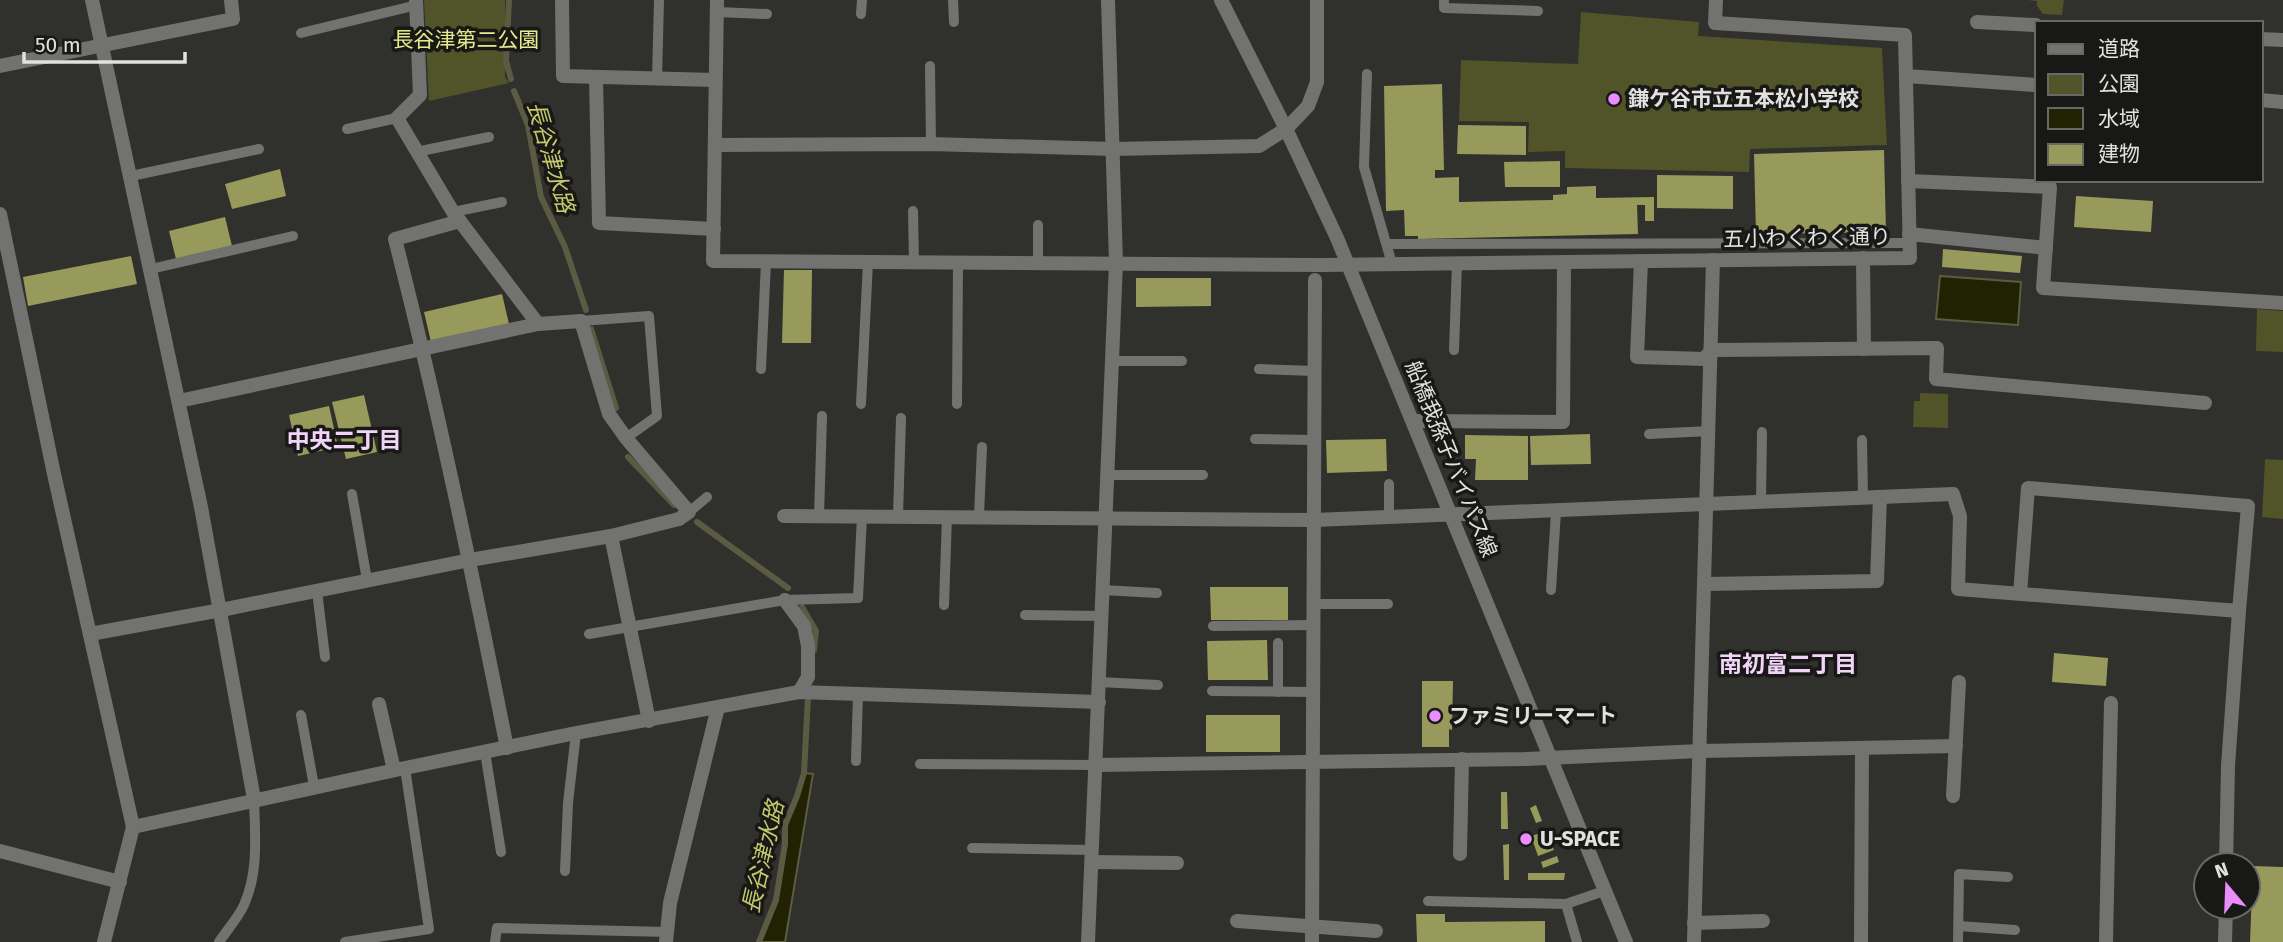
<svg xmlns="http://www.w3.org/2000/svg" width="2283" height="942" font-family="'Fira Sans','Noto Sans JP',sans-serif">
	<rect width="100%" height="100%" fill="#30302d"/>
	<g fill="#515329">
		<polygon points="424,0 505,0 505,77 509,83 429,101"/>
		<polygon points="2028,0 2064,0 2062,15 2043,14 2037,6 2037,1"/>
		<polygon points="1581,12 1699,22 1698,36 1882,48 1887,145 1750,149 1749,172 1565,168 1565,151 1528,152 1529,122 1459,121 1461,60 1578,64"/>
		<polygon points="2257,309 2283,311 2283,352 2256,351"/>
		<polygon points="1920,393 1948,394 1948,428 1913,427 1914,401 1920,401"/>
		<polygon points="2265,459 2283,460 2283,519 2262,517"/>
	</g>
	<g fill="#212201" stroke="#5b5b44" stroke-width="2">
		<polygon points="1940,276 2021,282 2018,325 1936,319"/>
		<polygon points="804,773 813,774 785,942 759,942 776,900 785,844 785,825 797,796"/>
	</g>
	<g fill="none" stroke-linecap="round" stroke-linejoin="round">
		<g stroke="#5b5b44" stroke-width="6">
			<polyline points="509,0 506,61 511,79"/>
			<polyline points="514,91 528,125 541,197 565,247 586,310"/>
			<polyline points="591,329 616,408"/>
			<polyline points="628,457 674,505"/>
			<polyline points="697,522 788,588"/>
			<polyline points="802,607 816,631 814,650"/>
			<polyline points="759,942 776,900 785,844 785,825 797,796 804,773 808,697"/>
		</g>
	</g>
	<g fill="#979a5a">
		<polygon points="1442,84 1444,170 1435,170 1435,178 1459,177 1459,202 1553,200 1553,195 1567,194 1567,187 1596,186 1596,198 1654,197 1654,221 1645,221 1645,205 1637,205 1638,234 1418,239 1418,236 1405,236 1404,210 1386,211 1384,86"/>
		<polygon points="1458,125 1526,126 1526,155 1457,154"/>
		<polygon points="1884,150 1886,232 1756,234 1754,154"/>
		<polygon points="1560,161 1560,187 1505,187 1504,162"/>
		<polygon points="280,169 286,196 232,209 225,184"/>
		<polygon points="1657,175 1733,176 1733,209 1657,208"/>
		<polygon points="2076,196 2153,201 2151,232 2074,227"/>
		<polygon points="225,217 232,246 176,259 169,231"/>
		<polygon points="1943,249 2022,256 2020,273 1942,267"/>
		<polygon points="131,256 137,284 28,306 23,277"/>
		<polygon points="784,270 812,270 811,343 782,343"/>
		<polygon points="1136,278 1211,278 1211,306 1136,307"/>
		<polygon points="502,294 509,324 431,342 424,312"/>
		<polygon points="364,395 377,452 346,459 332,402"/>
		<polygon points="329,406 338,447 298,456 289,415"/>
		<polygon points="1590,434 1591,464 1531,465 1530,436"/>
		<polygon points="1465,435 1528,436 1528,480 1475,480 1476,459 1465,459"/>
		<polygon points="1386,439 1387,471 1327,473 1326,440"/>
		<polygon points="1210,587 1288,587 1288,620 1211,620"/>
		<polygon points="1267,640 1268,680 1208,680 1207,641"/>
		<polygon points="2054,653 2108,658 2106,686 2052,682"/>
		<polygon points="1422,681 1453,681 1452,730 1449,729 1449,747 1422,747"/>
		<rect x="1206" y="715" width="74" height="37"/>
		<polygon points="1501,792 1507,792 1508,829 1501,829"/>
		<polygon points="1536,805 1542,821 1536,823 1530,808"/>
		<polygon points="1547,831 1554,850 1538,856 1531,836"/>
		<polygon points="1509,844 1509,880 1504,880 1503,845"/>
		<polygon points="1557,856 1559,862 1543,868 1541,862"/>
		<polygon points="2253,866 2283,867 2283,942 2250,942"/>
		<polygon points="1528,873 1565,873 1564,880 1528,880"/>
		<polygon points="1416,914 1445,914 1445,922 1545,921 1545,942 1417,942"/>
	</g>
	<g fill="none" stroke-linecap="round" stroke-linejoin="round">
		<g stroke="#727270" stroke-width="10">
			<polyline points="953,0 954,22"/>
			<polyline points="1444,0 1444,8 1538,11"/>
			<polyline points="717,12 767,14"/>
			<polyline points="861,14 862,0"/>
			<polyline points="301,33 417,5"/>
			<polyline points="930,66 931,144"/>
			<polyline points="1367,74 1364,167 1392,264"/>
			<polyline points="657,79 659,0"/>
			<polyline points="347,129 397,118"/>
			<polyline points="416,152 489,137"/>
			<polyline points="131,176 259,149"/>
			<polyline points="913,211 914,263"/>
			<polyline points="453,212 502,202"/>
			<polyline points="1038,225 1038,263"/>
			<polyline points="1387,244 1909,243"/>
			<polyline points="151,269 293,236"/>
			<polyline points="581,321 649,316 657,416 626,438"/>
			<polyline points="1454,350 1457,263"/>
			<polyline points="1112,361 1182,361"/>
			<polyline points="761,369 766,262"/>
			<polyline points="1259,369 1315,371"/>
			<polyline points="861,404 868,262"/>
			<polyline points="957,404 958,263"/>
			<polyline points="1649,434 1709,431"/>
			<polyline points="1255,439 1314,440"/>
			<polyline points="1862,440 1863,498"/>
			<polyline points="1107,475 1203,475"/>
			<polyline points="1389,484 1389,518"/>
			<polyline points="352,494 367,580"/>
			<polyline points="1761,503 1762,432"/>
			<polyline points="689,512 707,497"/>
			<polyline points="819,516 822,416"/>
			<polyline points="898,516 901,418"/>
			<polyline points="979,516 982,447"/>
			<polyline points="1103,590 1157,593"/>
			<polyline points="1551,590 1556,512"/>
			<polyline points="317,591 325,657"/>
			<polyline points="1313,604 1388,604"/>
			<polyline points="944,605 947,516"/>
			<polyline points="1025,615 1102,616"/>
			<polyline points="1213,626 1313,625"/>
			<polyline points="589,634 785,600 858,598 862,516"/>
			<polyline points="1099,682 1158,685"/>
			<polyline points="1212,691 1313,692"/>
			<polyline points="1278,692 1278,643"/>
			<polyline points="301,715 314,786"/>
			<polyline points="485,752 501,852"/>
			<polyline points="856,761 858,694"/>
			<polyline points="920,764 1097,765"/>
			<polyline points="972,848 1092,850"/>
			<polyline points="565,871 568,803 576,733"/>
			<polyline points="1428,901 1566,904 1577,942"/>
			<polyline points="1566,904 1604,891"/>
			<polyline points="1959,926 2015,930"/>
			<path d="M219 942C227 930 238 918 244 905 259 871 255 835 254 799"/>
			<polyline points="345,942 429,929 405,768"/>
			<polyline points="495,942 497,928 668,932"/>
			<polyline points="1958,942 1959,874 2008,877"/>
		</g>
		<g stroke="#727270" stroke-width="14">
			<polyline points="92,0 201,507 254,799"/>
			<polyline points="416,0 420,95 397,118 453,212 538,324"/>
			<polyline points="562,0 563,76 715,80"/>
			<polyline points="717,0 713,261 1322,265 1910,258 1905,35 1715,23 1716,0"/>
			<polyline points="1977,22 2036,25"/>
			<polyline points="2260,39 2283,40"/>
			<polyline points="0,66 233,19 231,0"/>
			<polyline points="1906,76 2036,85"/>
			<polyline points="596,77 599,223 714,229"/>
			<polyline points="2260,100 2283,102"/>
			<polyline points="715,145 931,144 1113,149 1259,146 1286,129 1308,106 1317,82 1317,0"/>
			<polyline points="1908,181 2050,187 2043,288 2283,303"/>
			<polyline points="0,214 54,474 133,827 104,942"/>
			<path d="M460 221 395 239C438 407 473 577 507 748"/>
			<polyline points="1909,234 2046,248"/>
			<polyline points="1863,258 1864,349"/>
			<polyline points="1641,261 1637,357 1704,359 1712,350 1937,348 1936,379 2205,403"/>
			<polyline points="1413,421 1563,422 1564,262"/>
			<polyline points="784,516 1314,520 1953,494 1960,516 1958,589 2239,611 2248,506 2028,488 2020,594"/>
			<polyline points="611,536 649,721"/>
			<polyline points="1705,584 1877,581 1880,497"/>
			<polyline points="785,600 804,626 808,646 808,677 799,692"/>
			<polyline points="90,634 221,610 470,560 611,536 679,519 689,512 626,438 609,414 581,321 538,324 179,401"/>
			<polyline points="379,704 394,770"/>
			<polyline points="1097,765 1526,759 1700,751 1956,746"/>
			<polyline points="1953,796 1959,682"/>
			<polyline points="133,827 405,768 576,733 799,692 1099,702"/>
			<polyline points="0,851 120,882"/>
			<polyline points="1460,854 1462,759"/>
			<polyline points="1092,862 1177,863"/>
			<polyline points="2226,865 2228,766 2239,611"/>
			<polyline points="1237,921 1376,931"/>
			<polyline points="1694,923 1763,921"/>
			<polyline points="666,942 670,903 718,707"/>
			<polyline points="1088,942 1116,263 1108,0"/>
			<polyline points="1312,942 1315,280"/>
			<polyline points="1694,942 1713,260"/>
			<polyline points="1861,942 1862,749"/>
			<polyline points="2106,942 2111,703"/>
			<polyline points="2225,942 2226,907"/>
		</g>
		<polyline stroke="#727270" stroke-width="14" points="1221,0 1286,129 1337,238 1626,942"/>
	</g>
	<g fill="#eb8dfc" stroke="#181817" stroke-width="2.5">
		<circle cx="1614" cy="99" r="7"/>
		<circle cx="1435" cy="716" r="7"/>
		<circle cx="1526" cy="839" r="7"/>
	</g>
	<g text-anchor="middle" stroke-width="7" stroke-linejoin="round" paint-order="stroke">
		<g font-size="21" fill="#e4e98c" stroke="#181817">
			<text x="466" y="47">長谷津第二公園</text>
		</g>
		<g font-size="21" font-weight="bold" fill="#e1e1df" stroke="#181817" text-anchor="start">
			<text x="1628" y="106">鎌ケ谷市立五本松小学校</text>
			<text x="1449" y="723">ファミリーマート</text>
			<text x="1540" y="846">U-SPACE</text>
		</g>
		<g font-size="21" fill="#e1e1df" stroke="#181817">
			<text transform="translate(1807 238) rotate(-1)" y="7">五小わくわく通り</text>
			<text transform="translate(1451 459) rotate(68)" y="7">船橋我孫子バイパス線</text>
		</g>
		<g font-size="23" font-style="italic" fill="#c4c96c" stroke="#181817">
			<text transform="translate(551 157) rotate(74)" y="8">長谷津水路</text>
			<text transform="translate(763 857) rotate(-77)" y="8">長谷津水路</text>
		</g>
		<g font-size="23" font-weight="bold" fill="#f3d4f9" stroke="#181817">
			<text x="344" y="448">中央二丁目</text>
			<text x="1788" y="672">南初富二丁目</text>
		</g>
	</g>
	<rect x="2035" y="21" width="228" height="161" fill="#181817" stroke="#686867" stroke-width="2"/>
	<rect x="2048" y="44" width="35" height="10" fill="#727270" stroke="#686867" stroke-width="2"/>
	<text x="2098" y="56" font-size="21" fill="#e1e1df">道路</text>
	<rect x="2048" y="74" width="35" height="21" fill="#515329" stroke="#686867" stroke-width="2"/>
	<text x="2098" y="91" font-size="21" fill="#e1e1df">公園</text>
	<rect x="2048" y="108" width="35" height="21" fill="#212201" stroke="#686867" stroke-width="2"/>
	<text x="2098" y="126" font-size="21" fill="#e1e1df">水域</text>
	<rect x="2048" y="144" width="35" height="21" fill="#979a5a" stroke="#686867" stroke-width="2"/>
	<text x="2098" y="161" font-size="21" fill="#e1e1df">建物</text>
	<g transform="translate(2227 886) rotate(341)"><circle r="33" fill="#181817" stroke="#686867" stroke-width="2"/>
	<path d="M0-5L12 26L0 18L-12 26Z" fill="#eb8dfc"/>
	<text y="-10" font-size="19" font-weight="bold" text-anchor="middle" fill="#e1e1df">N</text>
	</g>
	<path d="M24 52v10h161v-10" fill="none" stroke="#e1e1df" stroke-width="3.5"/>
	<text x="35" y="52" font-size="21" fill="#e1e1df" stroke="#181817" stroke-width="5" paint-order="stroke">50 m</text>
</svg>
